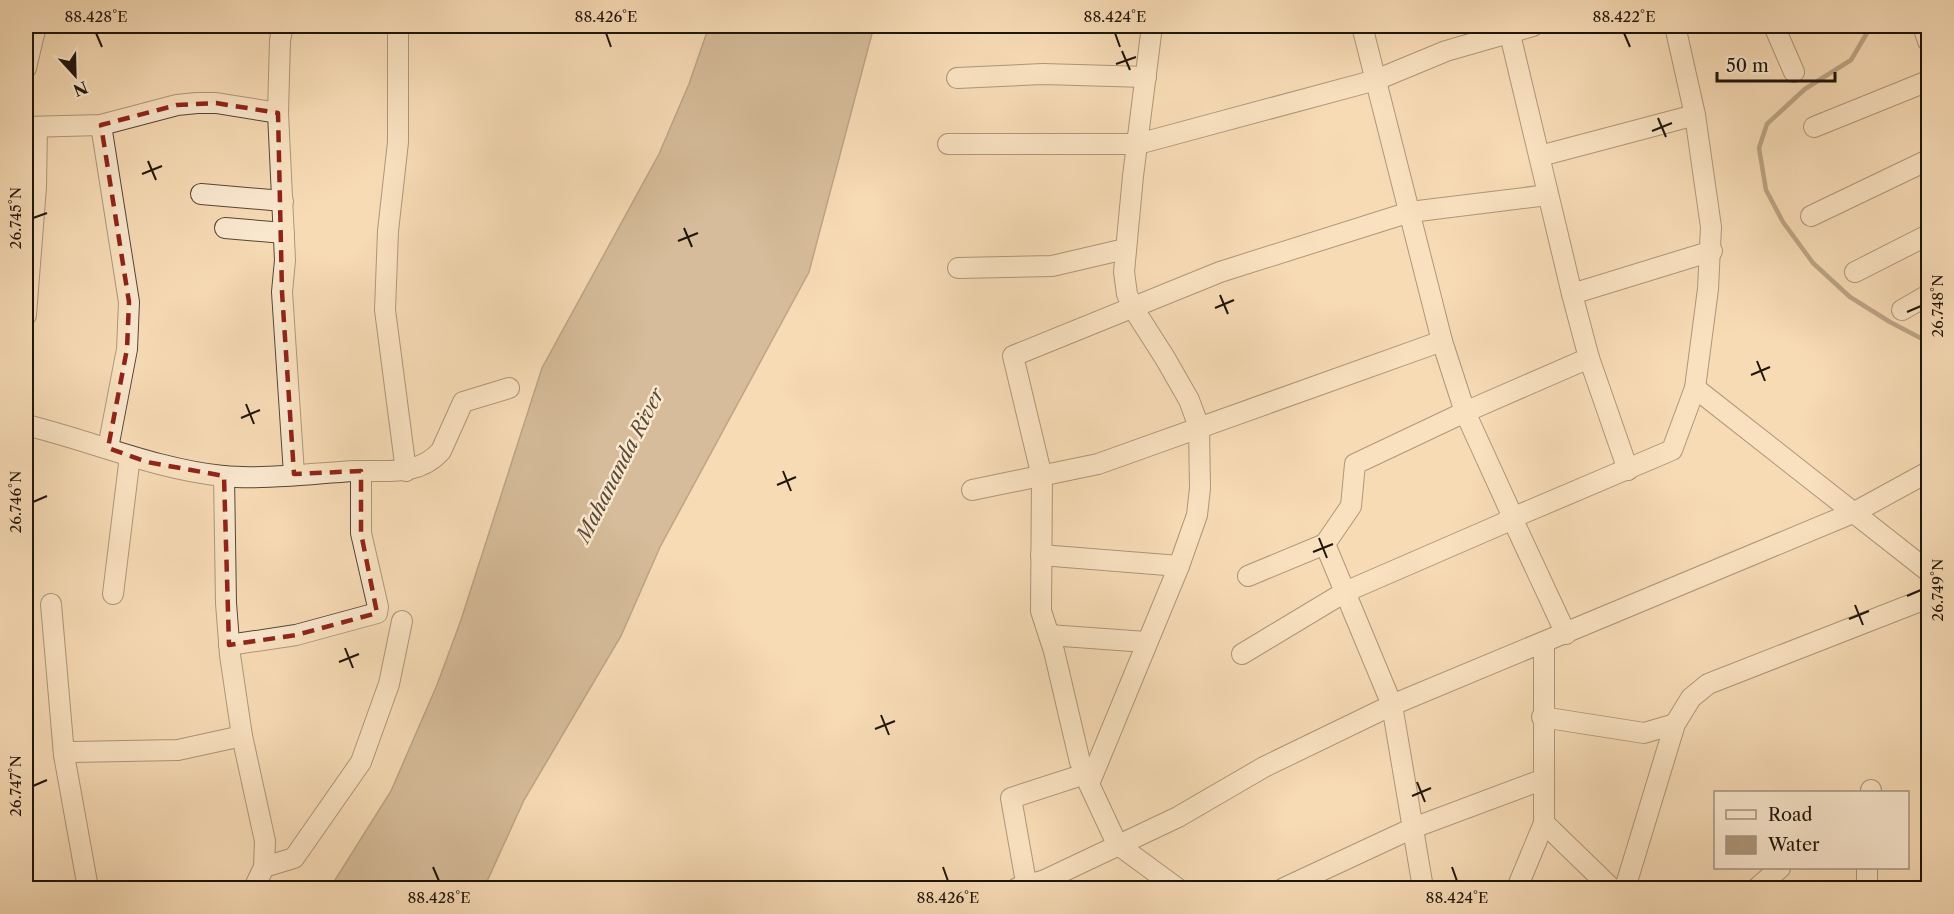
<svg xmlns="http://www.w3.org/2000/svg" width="1954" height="914" font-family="'Libre Caslon Text',serif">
	<rect width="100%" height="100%" fill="#f7dbb5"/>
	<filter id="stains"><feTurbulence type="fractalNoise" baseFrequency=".00333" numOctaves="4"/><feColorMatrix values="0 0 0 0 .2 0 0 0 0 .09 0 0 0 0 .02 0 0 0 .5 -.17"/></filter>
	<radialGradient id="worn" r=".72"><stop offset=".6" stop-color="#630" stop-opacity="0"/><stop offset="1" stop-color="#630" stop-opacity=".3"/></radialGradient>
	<polygon fill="#ae987b" stroke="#75644e" stroke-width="1.5" points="709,26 874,26 809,272 660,547 621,636 524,800 484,888 330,888 391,791 437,685 461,620 542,368 659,154 689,84"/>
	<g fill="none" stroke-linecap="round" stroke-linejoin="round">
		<polyline stroke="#75644e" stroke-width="4.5" points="1871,26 1851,60 1805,89 1767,124 1759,148 1766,190 1783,222 1813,263 1850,297 1890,322 1928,342"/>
		<g stroke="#554636" stroke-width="22">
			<g id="minor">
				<polyline points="283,26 280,40 278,113 285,260 282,292 294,474"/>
				<polyline points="398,26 398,142 388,231 385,310 406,471"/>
				<polyline points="1152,26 1133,176 1124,272 1127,294 1133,308 1165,358 1189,400 1199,427 1200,488 1197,515 1179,566 1089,784 1117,844 1177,888"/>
				<polyline points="1362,26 1442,341 1465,412 1512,515 1504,523 1345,592 1392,705 1423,888"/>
				<polyline points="1508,26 1572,294 1589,358 1628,470"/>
				<polyline points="1675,26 1695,115 1711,227 1708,289 1695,388 1928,571"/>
				<polyline points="1774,26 1794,72"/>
				<polyline points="1923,26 1928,41"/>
				<polyline points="26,68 36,26"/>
				<polyline points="957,78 1043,74 1146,77"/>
				<polyline points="101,125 129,302 127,349 108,448"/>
				<polyline points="26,127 101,125 177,105 197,103 216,103 278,113"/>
				<polyline points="1814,127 1928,81"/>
				<polyline points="948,144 1138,144 1376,80 1446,51 1533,26"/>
				<polyline points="1540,156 1695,115"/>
				<polyline points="201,194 283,201"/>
				<polyline points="1811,216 1928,160"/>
				<polyline points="225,228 284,233"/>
				<polyline points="958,268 1052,266 1125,249"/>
				<polyline points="1855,272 1928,235"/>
				<polyline points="1572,294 1712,251"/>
				<polyline points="1902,310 1928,295"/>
				<polyline points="26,315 36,187 37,128"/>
				<path d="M26 425C92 441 155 469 223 476 262 480 316 473 355 471 385 470 418 477 441 451L463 402 509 388"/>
				<polyline points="224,476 226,603 230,655 242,736 265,841 264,867 254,888"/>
				<polyline points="972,490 1098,464 1442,341"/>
				<polyline points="1041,555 1179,566"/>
				<polyline points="1248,576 1325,544"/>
				<polyline points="113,594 130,456"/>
				<polyline points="51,604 64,755"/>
				<polyline points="1566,634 1512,518 1672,450 1695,388"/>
				<polyline points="1049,635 1146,642"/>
				<polyline points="229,645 296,635 377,613 378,607 361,533 361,471"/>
				<polyline points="1242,654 1345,592 1325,544 1351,506 1355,464 1465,412 1589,358"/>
				<polyline points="1542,717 1644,733 1675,724"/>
				<polyline points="1091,776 1080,762 1054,651 1041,611 1042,477 1013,356 1220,272 1410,212 1548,195"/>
				<polyline points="1871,792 1871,790"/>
				<polyline points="1544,823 1611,888"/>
				<polyline points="264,867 294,858 361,762 389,684 402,621"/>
				<polyline points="88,888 64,755 72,752 178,750 242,736"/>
				<polyline points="1017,888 1045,880 1178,817 1264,767 1392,705 1855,512 1928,472"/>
				<polyline points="1027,888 1011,798 1088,773"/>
				<polyline points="1284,888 1413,828 1544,779"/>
				<polyline points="1517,888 1544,823 1544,644"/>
				<polyline points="1625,888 1675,724 1691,698 1708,684 1928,598"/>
				<polyline points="1757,888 1780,868"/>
				<polyline points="1867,888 1867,868"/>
			</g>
		</g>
		<use href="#minor" stroke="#fae8cf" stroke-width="20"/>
	</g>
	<path d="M0 0H1954V914H0ZM216 103 278 113 282 292 294 474 361 471V533L377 613 296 635 229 645 224 476 147 462 108 448 127 349 129 302 101 125 177 105Z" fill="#f7dbb5" fill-opacity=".55" fill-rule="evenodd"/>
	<path fill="none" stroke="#8f2418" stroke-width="4.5" stroke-dasharray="12 8" stroke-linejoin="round" d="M216 103 278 113 282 292 294 474 361 471V533L377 613 296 635 229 645 224 476 147 462 108 448 127 349 129 302 101 125 177 105Z"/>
	<path fill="none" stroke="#1f150b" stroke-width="2" d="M96 33 102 47M606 33 611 47M1115 33 1120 47M1624 33 1630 47M1122 51 1130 70M1116 64 1136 57M1658 118 1666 137M1652 131 1672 123M148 161 156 180M142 174 162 166M33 218 47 213M684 228 692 247M678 241 698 233M1220 295 1228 314M1215 308 1234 300M1907 312 1921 306M1757 361 1765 381M1751 375 1770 367M246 404 254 424M241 418 260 410M783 471 791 491M777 485 796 477M33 502 47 496M1319 538 1327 558M1313 552 1333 544M1907 596 1921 590M1855 605 1863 625M1849 619 1869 611M345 648 353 668M339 662 359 654M881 715 889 735M875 729 895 721M1417 782 1425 802M33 786 47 780M1412 796 1431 788M433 867 439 881M943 867 948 881M1452 867 1457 881"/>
	<g text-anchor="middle" stroke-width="5" stroke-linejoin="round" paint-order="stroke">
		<g font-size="20" font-style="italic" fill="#584938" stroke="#fae8cf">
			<text transform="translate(620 465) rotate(-63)" y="7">Mahananda River</text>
		</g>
	</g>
	<rect width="1954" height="914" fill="none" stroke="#f7dbb5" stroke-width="66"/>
	<rect x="1714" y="791" width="195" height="78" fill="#fae8cf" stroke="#a29481" stroke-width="1.5"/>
	<rect x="1726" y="810" width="30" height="9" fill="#fae8cf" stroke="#a29481" stroke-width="1.5"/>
	<text x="1768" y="821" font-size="18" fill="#1f150b">Road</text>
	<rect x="1726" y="836" width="30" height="18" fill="#ae987b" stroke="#a29481" stroke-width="1.5"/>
	<text x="1768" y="851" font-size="18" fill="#1f150b">Water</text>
	<g transform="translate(75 75) rotate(158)" stroke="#fae8cf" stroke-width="4.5" paint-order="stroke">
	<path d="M0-4.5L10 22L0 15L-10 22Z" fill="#1f150b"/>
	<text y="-9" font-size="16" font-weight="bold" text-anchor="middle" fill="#1f150b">N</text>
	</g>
	<path d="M1717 72v9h118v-9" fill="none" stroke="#1f150b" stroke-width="3"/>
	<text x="1726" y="72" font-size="18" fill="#1f150b" stroke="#fae8cf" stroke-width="4.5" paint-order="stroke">50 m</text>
	<rect x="33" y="33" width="1888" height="848" fill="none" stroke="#1f150b" stroke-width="2"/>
	<g font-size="15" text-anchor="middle" fill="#1f150b">
		<text x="96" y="22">88.428°E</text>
		<text x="606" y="22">88.426°E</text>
		<text x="1115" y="22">88.424°E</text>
		<text x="1624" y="22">88.422°E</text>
		<text transform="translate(16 218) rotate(-90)" y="5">26.745°N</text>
		<text transform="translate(1938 306) rotate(-90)" y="5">26.748°N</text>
		<text transform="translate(16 502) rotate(-90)" y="5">26.746°N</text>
		<text transform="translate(1938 590) rotate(-90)" y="5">26.749°N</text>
		<text transform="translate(16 786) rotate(-90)" y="5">26.747°N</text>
		<text x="439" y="903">88.428°E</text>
		<text x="948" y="903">88.426°E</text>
		<text x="1457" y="903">88.424°E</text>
	</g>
	<rect width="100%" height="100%" filter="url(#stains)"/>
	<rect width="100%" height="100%" fill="url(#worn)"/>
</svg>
